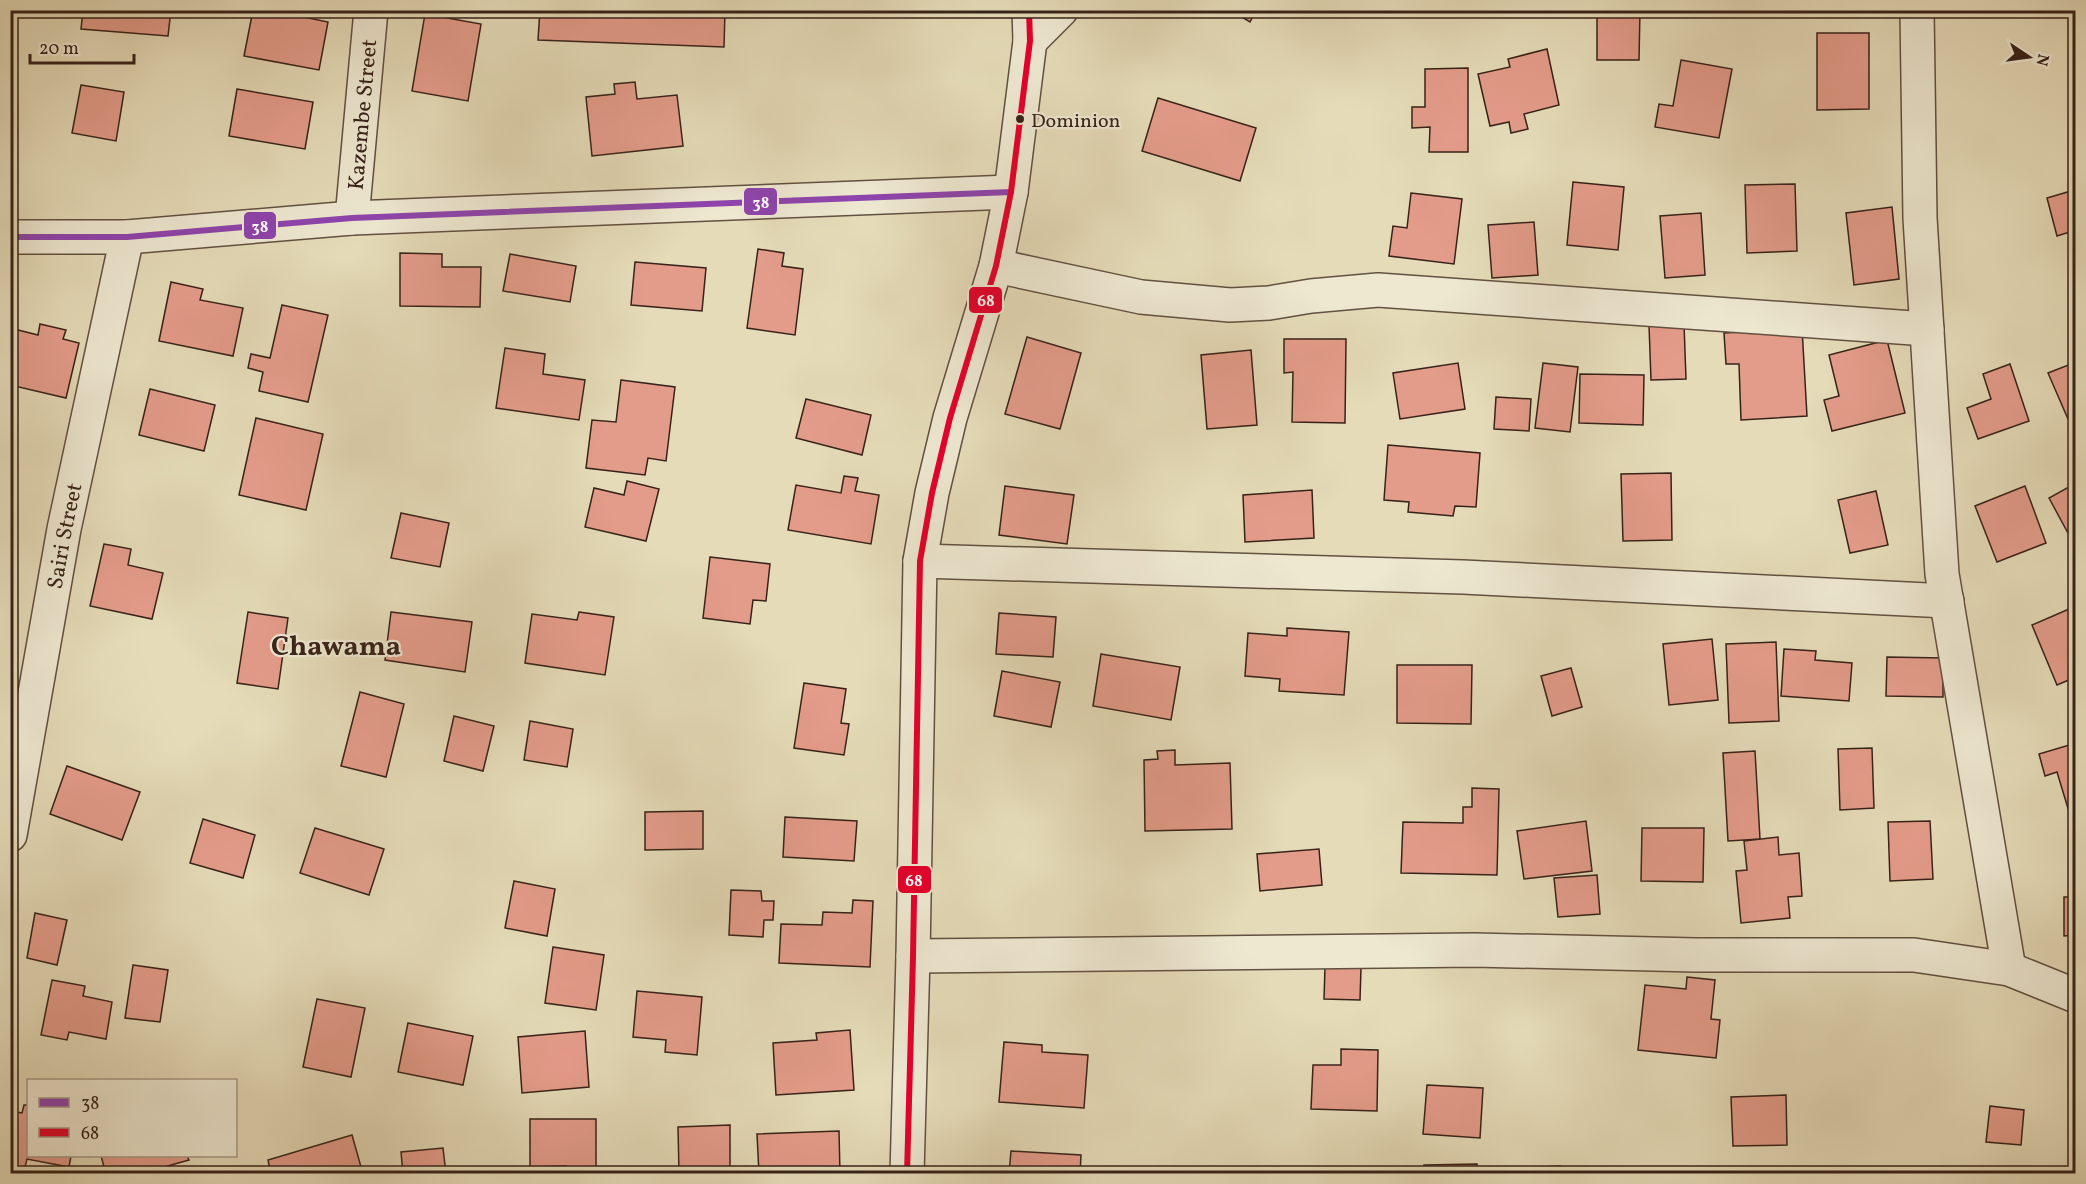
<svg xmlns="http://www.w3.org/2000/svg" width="2086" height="1184" font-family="Vollkorn,serif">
	<rect width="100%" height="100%" fill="#e5dbb8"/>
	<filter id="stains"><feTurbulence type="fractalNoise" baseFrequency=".00333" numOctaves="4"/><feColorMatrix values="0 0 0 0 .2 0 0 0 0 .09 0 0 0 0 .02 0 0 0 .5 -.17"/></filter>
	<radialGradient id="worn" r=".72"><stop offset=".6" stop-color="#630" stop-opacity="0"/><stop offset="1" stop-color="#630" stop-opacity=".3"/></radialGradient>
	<g fill="#e49c8a" stroke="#372219" stroke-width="1.5">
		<polygon points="10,10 37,10 37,17 10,15"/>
		<polygon points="83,10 171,10 168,36 81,29"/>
		<polygon points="253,10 270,10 328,22 319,70 244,56"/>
		<polygon points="540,10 725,10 724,47 538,40"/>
		<polygon points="1230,10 1256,10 1250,22"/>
		<polygon points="1597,10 1640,10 1639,60 1597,60"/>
		<polygon points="2066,10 2076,10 2076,21 2070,23"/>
		<polygon points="425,14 481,24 468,101 412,91"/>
		<polygon points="1817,33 1869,33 1869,109 1817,110"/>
		<polygon points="1547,49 1559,105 1524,114 1528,129 1511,133 1509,122 1490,126 1478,74 1510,67 1508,59"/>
		<polygon points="1681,60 1732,69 1719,138 1655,127 1659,104 1673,106"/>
		<polygon points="1468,68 1468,152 1429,152 1430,127 1412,128 1412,107 1425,107 1425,69"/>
		<polygon points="635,82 637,99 677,95 683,146 592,156 586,97 615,94 614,84"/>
		<polygon points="81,85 124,92 116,141 72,133"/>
		<polygon points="237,89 313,102 305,149 229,136"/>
		<polygon points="1158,98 1256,128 1240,181 1142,151"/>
		<polygon points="1573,182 1624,187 1618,250 1567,245"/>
		<polygon points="1795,184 1797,251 1747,253 1745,185"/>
		<polygon points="2071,191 2076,208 2076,230 2057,236 2047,198"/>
		<polygon points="1411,193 1462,199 1454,264 1389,256 1393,226 1407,228"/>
		<polygon points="1892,207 1899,279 1854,285 1846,213"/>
		<polygon points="1701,213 1705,275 1665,278 1660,216"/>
		<polygon points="1534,222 1538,275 1492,278 1488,225"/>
		<polygon points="758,249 784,253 782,266 803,269 795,335 747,328"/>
		<polygon points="400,253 442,254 442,267 481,267 480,307 400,306"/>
		<polygon points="510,254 576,266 570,302 503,291"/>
		<polygon points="635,262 706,268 702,311 631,305"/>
		<polygon points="171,282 203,289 200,300 243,308 233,356 159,341"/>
		<polygon points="282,305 328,315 308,402 259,391 263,372 248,368 251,354 270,358"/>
		<polygon points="40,324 66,330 63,339 79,343 66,398 10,385 10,328 38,335"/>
		<polygon points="1684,324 1686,379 1651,380 1649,325"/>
		<polygon points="1802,328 1807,416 1741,420 1739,364 1726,364 1724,333"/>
		<polygon points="1027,337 1081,353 1060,429 1005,414"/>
		<polygon points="1284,339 1346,339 1345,423 1292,422 1293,372 1284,373"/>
		<polygon points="1887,340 1905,413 1832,431 1824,400 1839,396 1829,355"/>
		<polygon points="505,348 545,354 543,374 585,380 579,420 496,408"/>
		<polygon points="1251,350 1257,425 1207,429 1201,355"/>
		<polygon points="2076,362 2076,416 2068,419 2048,373"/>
		<polygon points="1458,363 1465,409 1400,419 1393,373"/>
		<polygon points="1543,363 1578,367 1570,432 1535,428"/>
		<polygon points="2010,364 2029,421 1978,439 1967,408 1991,399 1983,374"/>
		<polygon points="1580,374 1644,375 1643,425 1579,423"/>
		<polygon points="621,380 675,387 666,461 648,458 645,475 586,468 592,420 616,422"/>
		<polygon points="150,389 215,405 204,451 139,435"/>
		<polygon points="1496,397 1531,399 1529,431 1494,429"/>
		<polygon points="806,399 871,415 862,455 796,438"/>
		<polygon points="256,418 323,434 306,510 239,495"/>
		<polygon points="1388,445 1480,453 1476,507 1455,506 1453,516 1408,512 1409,502 1384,500"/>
		<polygon points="1671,473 1672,540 1623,541 1621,474"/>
		<polygon points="844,476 858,478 855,491 879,495 871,544 788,530 796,485 841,493"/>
		<polygon points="627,481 659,489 646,541 585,527 594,488 624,495"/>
		<polygon points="2076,483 2076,548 2049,498"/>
		<polygon points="1005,486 1074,495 1067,544 999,535"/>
		<polygon points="2025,486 2046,543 1997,562 1975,506"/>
		<polygon points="1312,490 1314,538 1245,542 1243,495"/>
		<polygon points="1876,491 1888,545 1850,553 1838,500"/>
		<polygon points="401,513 449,523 440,567 391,558"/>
		<polygon points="104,544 131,549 128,565 163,573 152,619 90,606"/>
		<polygon points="710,557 770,564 766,601 753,600 750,624 703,618"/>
		<polygon points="2076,606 2076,677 2057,685 2032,625"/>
		<polygon points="248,612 288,618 278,689 237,683"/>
		<polygon points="391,612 472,622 465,672 385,660"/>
		<polygon points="579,612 614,617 605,675 525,663 532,614 577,620"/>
		<polygon points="999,613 1056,617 1053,657 996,654"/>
		<polygon points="1287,628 1349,632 1344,695 1279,691 1280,679 1245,676 1248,633 1287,636"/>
		<polygon points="1712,639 1718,700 1669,705 1663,644"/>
		<polygon points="1776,642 1779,721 1729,723 1726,644"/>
		<polygon points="1784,649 1816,651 1815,660 1852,663 1849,701 1781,696"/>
		<polygon points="1101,654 1180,667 1171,720 1093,706"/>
		<polygon points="1887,657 1943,658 1943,697 1886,696"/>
		<polygon points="1397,665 1472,665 1471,724 1397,723"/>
		<polygon points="1571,668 1582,707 1552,716 1541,676"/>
		<polygon points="1002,671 1060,682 1051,727 994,716"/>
		<polygon points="804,683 846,689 841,723 849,724 844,755 794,748"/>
		<polygon points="360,692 404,704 386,777 341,766"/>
		<polygon points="454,716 494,726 483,771 444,761"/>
		<polygon points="530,721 573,729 567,767 524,760"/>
		<polygon points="2076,743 2076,824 2073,825 2057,772 2045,776 2039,754"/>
		<polygon points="1872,748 1874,808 1840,810 1838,749"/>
		<polygon points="1175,750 1175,765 1230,763 1232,829 1145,831 1144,760 1158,759 1157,751"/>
		<polygon points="1755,751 1760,839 1728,841 1723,753"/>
		<polygon points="67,766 140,792 122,840 50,814"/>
		<polygon points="1472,788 1499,789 1497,875 1401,873 1403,822 1463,823 1463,807 1472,807"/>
		<polygon points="703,811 703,849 645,850 645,812"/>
		<polygon points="785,817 857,821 854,861 783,857"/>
		<polygon points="203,819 255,835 243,878 190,863"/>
		<polygon points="1586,821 1592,871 1524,879 1517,831"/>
		<polygon points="1930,821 1933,879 1890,881 1888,822"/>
		<polygon points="315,828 384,849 369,895 300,873"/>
		<polygon points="1642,828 1704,828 1703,882 1641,881"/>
		<polygon points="1778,837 1779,855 1799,853 1802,896 1788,897 1790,918 1741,923 1736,871 1747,870 1744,841"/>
		<polygon points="1319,849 1322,885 1260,891 1257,854"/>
		<polygon points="1597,875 1600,914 1558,917 1554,878"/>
		<polygon points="514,881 555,889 547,936 505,928"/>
		<polygon points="731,890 761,891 762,901 774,901 773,920 764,920 763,937 729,935"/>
		<polygon points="2064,897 2076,897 2076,935 2064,936"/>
		<polygon points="853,900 873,901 870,967 779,963 781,924 822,925 823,912 852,913"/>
		<polygon points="35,913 67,920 57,965 27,958"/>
		<polygon points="553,947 604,955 596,1010 545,1003"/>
		<polygon points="133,965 168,970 160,1022 125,1018"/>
		<polygon points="1325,967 1361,968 1360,1000 1324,999"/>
		<polygon points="1687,977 1715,980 1711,1019 1720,1020 1716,1058 1638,1050 1645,985 1686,989"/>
		<polygon points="52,980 85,986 83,996 112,1002 106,1039 69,1032 67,1040 41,1035"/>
		<polygon points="637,991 702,997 697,1055 665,1052 666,1040 633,1037"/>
		<polygon points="317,999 365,1008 351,1077 303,1067"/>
		<polygon points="408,1023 473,1036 463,1085 398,1072"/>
		<polygon points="850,1030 854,1090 776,1095 773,1043 817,1040 816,1033"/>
		<polygon points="585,1031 589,1087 522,1093 518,1037"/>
		<polygon points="1004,1042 1042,1045 1042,1052 1088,1055 1084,1108 999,1102"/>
		<polygon points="1341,1049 1378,1050 1377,1111 1311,1109 1313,1065 1341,1065"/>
		<polygon points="1427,1085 1483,1088 1480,1138 1423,1134"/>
		<polygon points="1786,1095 1787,1145 1733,1146 1731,1097"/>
		<polygon points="24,1105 28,1105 28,1156 71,1156 69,1167 27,1159 24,1171 10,1169 10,1111 22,1113"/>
		<polygon points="1990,1106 2024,1110 2021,1145 1986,1142"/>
		<polygon points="530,1119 596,1119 596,1174 566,1174 566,1166 530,1167"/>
		<polygon points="730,1125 730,1174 679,1174 678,1127"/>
		<polygon points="839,1131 840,1174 759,1174 757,1134"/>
		<polygon points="352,1135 363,1174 271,1174 268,1160"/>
		<polygon points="443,1148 446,1174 403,1174 401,1152"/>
		<polygon points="1011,1151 1081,1155 1080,1174 1009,1174"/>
		<polygon points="101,1156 187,1156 189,1160 139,1174 106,1174"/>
		<polygon points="1477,1164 1477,1174 1424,1174 1424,1165"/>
		<polygon points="1560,1166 1561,1174 1522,1174 1521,1168"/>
	</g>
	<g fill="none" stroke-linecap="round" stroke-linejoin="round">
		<g stroke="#625041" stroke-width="36">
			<g id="minor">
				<polyline points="1917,10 1920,218 1942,574 2009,969"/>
				<polyline points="1030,41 1061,10"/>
				<path id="s1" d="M352 218 371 10"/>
				<polyline points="10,237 127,237 352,218 1011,192"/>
				<polyline points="996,266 1141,297 1230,305 1269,303 1311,296 1378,290 1927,329"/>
				<polyline points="920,561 1463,577 1947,601"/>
				<path id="s2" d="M10 835 64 529 127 237"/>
				<polyline points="913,956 1475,950 1696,955 1914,955 2009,969 2076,996"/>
			</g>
		</g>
		<g stroke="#625041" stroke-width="36">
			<polyline id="tertiary" points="907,1174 913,956 920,561 932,493 950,418 996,266 1011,192 1030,41 1029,10"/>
		</g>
		<use href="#minor" stroke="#eee8d1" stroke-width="33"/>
		<use href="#tertiary" stroke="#eee8d1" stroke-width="33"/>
		<g stroke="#eee8d1" stroke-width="10">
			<polyline id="bus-1" points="10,237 127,237 352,218 1011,192"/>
		</g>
		<g stroke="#eee8d1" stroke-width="10">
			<polyline id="bus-2" points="907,1174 913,956 920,561 932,493 950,418 996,266 1011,192 1030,41 1029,10"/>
		</g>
		<use href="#bus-1" stroke="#8e44ad" stroke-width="6"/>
		<use href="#bus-2" stroke="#e4002b" stroke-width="6"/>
	</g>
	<circle fill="#372219" stroke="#eee8d1" stroke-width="2" cx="1020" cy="119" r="5"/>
	<g text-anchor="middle" stroke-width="4.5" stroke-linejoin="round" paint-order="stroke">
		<g font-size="20" fill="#372219" stroke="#eee8d1" text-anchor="start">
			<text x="1031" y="127">Dominion</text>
		</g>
		<g font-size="22" fill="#372219" stroke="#eee8d1">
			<text dy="8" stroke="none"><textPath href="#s1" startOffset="104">Kazembe Street</textPath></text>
			<text dy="8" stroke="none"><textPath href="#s2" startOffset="304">Sairi Street</textPath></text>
		</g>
		<g font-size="28" font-weight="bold" fill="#372219" stroke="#eee8d1">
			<text x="336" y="655">Chawama</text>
		</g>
	</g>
	<g stroke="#eee8d1" stroke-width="2">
		<rect x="743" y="187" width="35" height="29" rx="6" fill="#8e44ad"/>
		<rect x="243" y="211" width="34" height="29" rx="6" fill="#8e44ad"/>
		<rect x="968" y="286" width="35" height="28" rx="6" fill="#e4002b"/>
		<rect x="897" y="865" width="35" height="29" rx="6" fill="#e4002b"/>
	</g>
	<g font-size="16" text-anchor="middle" font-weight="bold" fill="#fff">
		<text x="761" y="208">38</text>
		<text x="260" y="232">38</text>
		<text x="986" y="306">68</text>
		<text x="914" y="886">68</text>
	</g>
	<rect width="2086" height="1184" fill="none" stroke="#e5dbb8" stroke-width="36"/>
	<rect x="12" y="12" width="2062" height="1160" fill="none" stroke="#372219" stroke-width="3"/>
	<rect x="18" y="18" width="2050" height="1148" fill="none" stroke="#372219" stroke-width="1.5"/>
	<rect x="27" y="1079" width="210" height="78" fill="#eee8d1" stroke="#a59987" stroke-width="1.5"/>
	<rect x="39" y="1098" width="30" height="9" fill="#8e44ad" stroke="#a59987" stroke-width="1.5"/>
	<text x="81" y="1109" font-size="18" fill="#372219">38</text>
	<rect x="39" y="1128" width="30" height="9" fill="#e4002b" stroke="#a59987" stroke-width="1.5"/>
	<text x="81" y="1139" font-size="18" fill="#372219">68</text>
	<g transform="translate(2029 57) rotate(103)" stroke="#eee8d1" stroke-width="4.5" paint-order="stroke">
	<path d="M0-4.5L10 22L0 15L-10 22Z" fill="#372219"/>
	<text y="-9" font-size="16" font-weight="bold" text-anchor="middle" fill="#372219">N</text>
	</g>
	<path d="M30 54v9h104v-9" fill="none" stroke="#372219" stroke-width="3"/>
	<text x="39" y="54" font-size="18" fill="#372219" stroke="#eee8d1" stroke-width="4.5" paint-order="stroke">20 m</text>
	<rect width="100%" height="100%" filter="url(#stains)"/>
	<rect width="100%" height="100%" fill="url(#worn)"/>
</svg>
